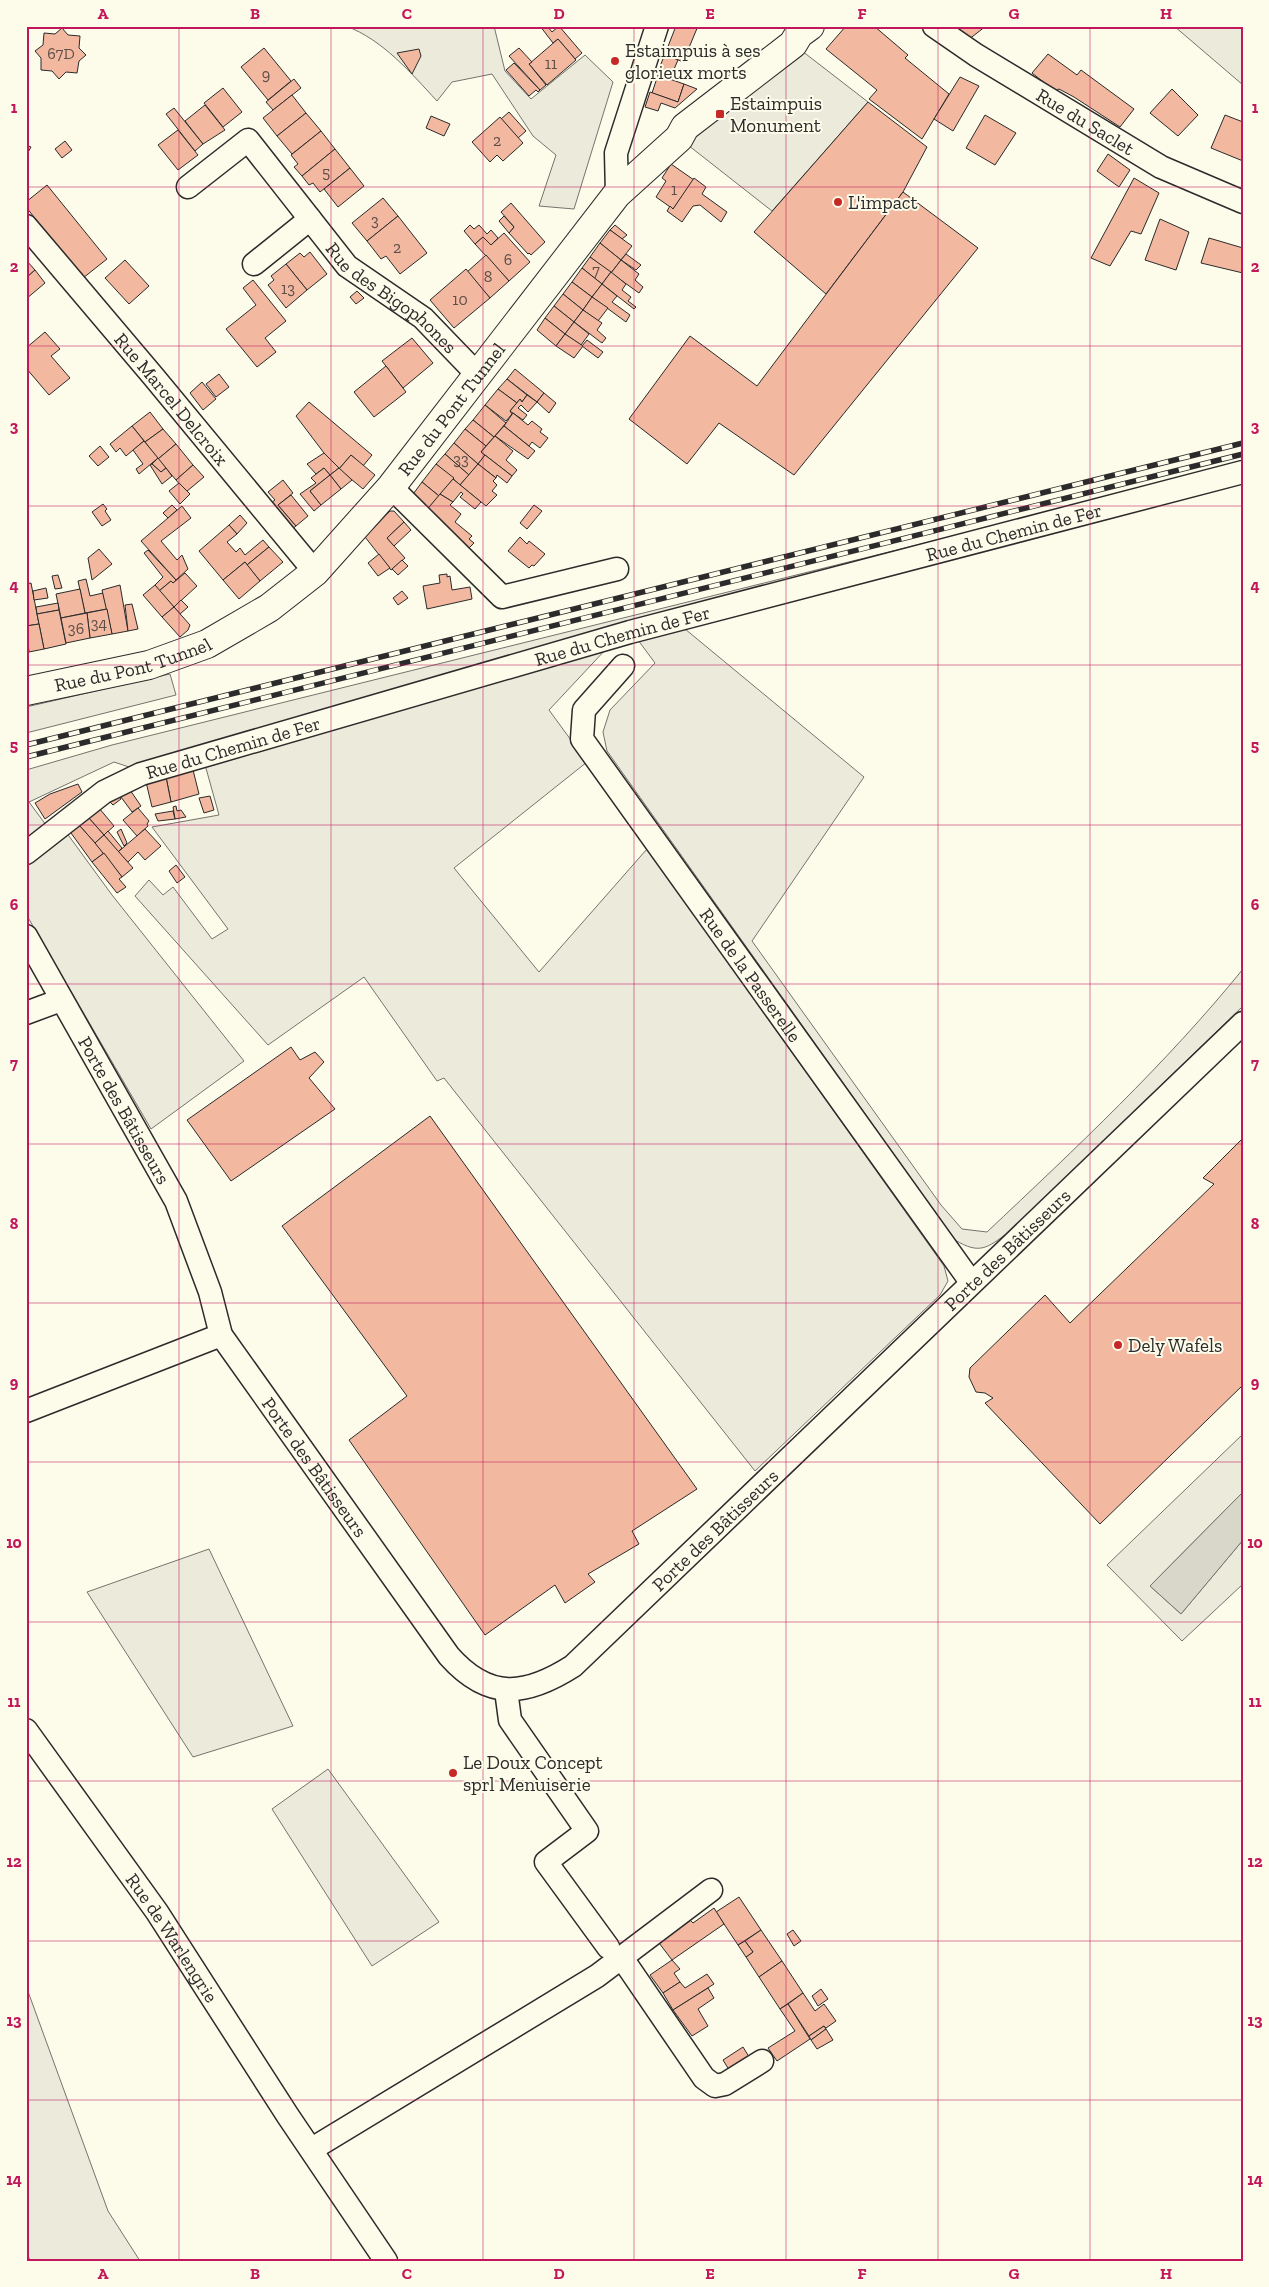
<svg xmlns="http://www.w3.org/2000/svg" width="1269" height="2287" font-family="'Zilla Slab',serif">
	<rect width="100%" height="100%" fill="#fdfbea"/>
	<g fill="#ecebdb" stroke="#74746e">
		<path d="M346 26H494L505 71 531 99 585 55 613 82 574 209 539 206 556 155 533 136 492 74 452 82 437 101C410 72 383 40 346 26Z"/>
		<polygon points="1174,26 1243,26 1243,85"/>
		<polygon points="1243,464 201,749 129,767 114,762 29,802 49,829 26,843 26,770 112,745"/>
		<path d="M679 624 864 777 752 941 941 1205 962 1229 987 1232C1076 1148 1166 1064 1243 969V1006L1009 1232C987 1248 980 1255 955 1240L607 751 603 732 610 710 655 663 638 640 607 648 549 710 587 762 454 868 539 972 647 849 944 1266 948 1281 940 1295 755 1471 444 1078 437 1081 364 977 268 1045 135 896 149 880 163 895 173 887 212 939 228 929 152 827 219 815 204 761Z"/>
		<polygon points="170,674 176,695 26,733 26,707"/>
		<polygon points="66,832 112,895 244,1061 151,1129 26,914 26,866"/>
		<polygon points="1243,1434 1243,1492 1150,1586 1181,1614 1243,1540 1243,1584 1182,1641 1107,1565"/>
		<polygon points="209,1549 293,1726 193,1757 87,1592"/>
		<polygon points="328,1769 439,1922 372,1966 272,1809"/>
		<polygon points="26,1986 108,2211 140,2261 30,2261 26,2249"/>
	</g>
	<polygon fill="#eceadb" stroke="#74746e" points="793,44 868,102 772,211 679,138"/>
	<polygon fill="#d8d7c9" stroke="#74746e" points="1243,1492 1243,1540 1181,1614 1150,1586"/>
	<g fill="#f2b8a0" stroke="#2b2b2b">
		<polygon points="540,26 547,26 552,32 559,26 582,53 575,59 558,39 553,43"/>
		<polygon points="676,26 698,26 683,62 665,54"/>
		<polygon points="846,26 874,26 908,55 905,58 949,94 922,139 869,99 877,90 826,49"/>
		<polygon points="950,26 986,26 968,40"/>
		<polygon points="62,28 68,35 80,36 79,48 86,55 79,61 77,73 66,72 59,79 52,71 41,70 41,58 35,51 43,45 44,33 55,34"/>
		<polygon points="558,39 576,60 547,85 529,64"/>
		<polygon points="264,48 291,81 268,100 241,67"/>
		<polygon points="519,48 532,62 529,64 546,85 540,90 509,56"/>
		<polygon points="419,49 421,56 412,74 397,53"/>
		<polygon points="665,54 678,60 671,76 658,71"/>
		<polygon points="1048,54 1077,75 1081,70 1134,109 1120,127 1074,97 1059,89 1055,91 1032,73"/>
		<polygon points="514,63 540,90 538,92 536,90 529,96 506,70"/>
		<polygon points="658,75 684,84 678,102 652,93"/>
		<polygon points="960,77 979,86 953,131 934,119"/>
		<polygon points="294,79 301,88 273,110 266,102"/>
		<polygon points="684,84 697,89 675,108 661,103 658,111 645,107 650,92 678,102"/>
		<polygon points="223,88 242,112 223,127 204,103"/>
		<polygon points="1172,89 1198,115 1178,136 1150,113"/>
		<polygon points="292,95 306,113 277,136 263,118"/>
		<polygon points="868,102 927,147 903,192 826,294 754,232"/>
		<polygon points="205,105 225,130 203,144 185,121"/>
		<polygon points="174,108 203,144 195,151 166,114"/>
		<polygon points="509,112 526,131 518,138 501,119"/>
		<polygon points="306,113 321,131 292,154 277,136"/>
		<polygon points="985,115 1016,133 995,165 966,148"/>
		<polygon points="1225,115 1243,122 1243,161 1211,148"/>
		<polygon points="431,116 450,124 444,136 426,128"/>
		<polygon points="500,117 523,143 503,161 497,155 490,162 472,142"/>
		<polygon points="178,130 198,155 178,170 158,145"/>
		<polygon points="321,131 335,149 302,176 294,167 298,164 291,155"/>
		<polygon points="65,141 72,150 62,158 55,149"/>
		<polygon points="26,145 31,147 26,156"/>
		<polygon points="335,149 350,168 320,192 313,183 309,185 302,176"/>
		<polygon points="1108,154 1130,170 1119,187 1097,171"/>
		<polygon points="671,164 694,180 673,209 656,197 666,181 662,178"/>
		<polygon points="350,168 364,186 338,207 324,189"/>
		<polygon points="694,178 706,187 702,194 727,212 721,222 700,205 693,206 682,222 667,211 670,206 673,209"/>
		<polygon points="1134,178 1159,193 1141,234 1131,231 1110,266 1091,258"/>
		<polygon points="47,185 107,259 83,278 26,207 26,202"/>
		<polygon points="903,192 978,248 794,475 719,423 687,464 629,419 690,336 757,386"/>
		<polygon points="383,198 398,216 367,241 352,223"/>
		<polygon points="511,203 545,242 531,255 529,253 528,254 509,233 514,227 501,212"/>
		<polygon points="398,216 427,253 400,274 386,256 381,259 367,241"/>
		<polygon points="504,216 514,227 509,233 499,221"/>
		<polygon points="1160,219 1189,232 1176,270 1145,260"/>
		<polygon points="470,225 474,229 479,225 487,234 491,230 498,238 491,245 483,237 475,244 464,231"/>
		<polygon points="615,225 627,235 622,239 610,230"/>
		<polygon points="610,230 632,246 621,260 600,243"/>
		<polygon points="504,233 530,262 509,281 475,244 483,237 491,245"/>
		<polygon points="1209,238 1243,248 1243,273 1201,263"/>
		<polygon points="600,243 621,260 611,273 590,257"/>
		<polygon points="310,252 327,274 307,290 286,264 300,253 304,257"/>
		<polygon points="626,254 641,265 636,270 621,260"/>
		<polygon points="486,255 509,281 490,298 467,272"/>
		<polygon points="590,257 611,272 602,284 582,268"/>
		<polygon points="26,260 35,270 26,278"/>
		<polygon points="125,260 149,286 129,304 105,278"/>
		<polygon points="621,260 639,274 635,280 643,287 639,293 611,273"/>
		<polygon points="286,264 307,290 286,308 268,285 274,280 271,276"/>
		<polygon points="582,268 602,284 592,297 572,282"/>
		<polygon points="466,269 490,298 454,328 430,300"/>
		<polygon points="35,270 45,283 26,299 26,278"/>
		<polygon points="611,272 626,284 622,290 631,297 628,301 636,307 634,309 602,284"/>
		<polygon points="253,280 286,321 265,338 276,352 257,367 226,329 256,305 243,288"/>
		<polygon points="572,282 592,297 583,310 563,294"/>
		<polygon points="602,284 617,296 612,302 630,315 626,322 592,297"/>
		<polygon points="357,291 364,298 356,304 350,297"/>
		<polygon points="563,294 583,310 574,322 554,306"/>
		<polygon points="592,297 608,308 598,321 583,310"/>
		<polygon points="554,306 574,322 565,334 545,318"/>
		<polygon points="583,310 602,323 597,330 606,338 602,343 574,322"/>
		<polygon points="545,318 565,334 556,346 537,330"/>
		<polygon points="574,322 589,334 581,345 565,334"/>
		<polygon points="45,332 60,349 51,356 70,378 49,395 26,368 26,348"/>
		<polygon points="565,334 583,346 574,358 556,346"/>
		<polygon points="412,338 433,363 403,388 382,361"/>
		<polygon points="587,340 603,352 598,358 582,346"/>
		<polygon points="386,366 406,392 374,417 354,392"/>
		<polygon points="515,369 544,393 537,402 507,379"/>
		<polygon points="219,374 229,387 216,397 206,384"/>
		<polygon points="507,379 527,395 522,402 520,399 517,403 498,389"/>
		<polygon points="202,382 216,399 203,410 190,393"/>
		<polygon points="498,389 517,403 510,411 512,414 506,421 485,405"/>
		<polygon points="544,393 556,403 549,413 537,402"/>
		<polygon points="527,395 537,402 528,412 521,405 518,408 527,415 523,420 510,411 520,399 522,402"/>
		<polygon points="309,402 372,455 363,466 351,455 339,469 324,453 296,416"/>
		<polygon points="485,405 506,423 494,437 473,420"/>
		<polygon points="150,412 163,429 145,442 132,426"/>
		<polygon points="513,413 528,425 532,421 542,429 540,432 548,438 540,448 532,442 529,446 504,426"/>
		<polygon points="473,420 494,437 486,446 465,429"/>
		<polygon points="132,426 144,441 126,456 120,448 116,452 110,444"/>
		<polygon points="504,426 535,451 528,459 495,436"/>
		<polygon points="163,429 176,444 158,459 145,442"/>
		<polygon points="465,429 486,446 481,452 485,455 478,464 454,443"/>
		<polygon points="495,436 513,451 506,460 517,470 512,476 481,452"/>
		<polygon points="144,441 158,458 139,474 136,469 143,464 133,450"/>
		<polygon points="454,443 478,464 469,475 445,454"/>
		<polygon points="176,444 193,465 176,480 158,459"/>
		<polygon points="100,446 109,457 98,466 89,456"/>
		<polygon points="324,453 339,468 330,475 324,468 316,474 307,464"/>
		<polygon points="445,454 469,475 460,485 436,464"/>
		<polygon points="351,455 375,475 363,489 339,469"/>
		<polygon points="485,455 512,476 507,483 497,475 496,478 478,464"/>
		<polygon points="158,458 166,468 161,472 152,464"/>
		<polygon points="152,464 161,472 166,468 172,476 162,484 150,465"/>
		<polygon points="436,464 454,478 439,496 422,482"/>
		<polygon points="478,464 496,478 493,481 497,485 492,491 497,495 486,506 460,485"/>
		<polygon points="193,465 204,477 186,492 176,480"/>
		<polygon points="324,468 330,475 310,491 321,505 314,511 300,494 316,483 311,478"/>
		<polygon points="339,468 352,480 341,489 330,475"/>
		<polygon points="330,475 341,489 321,505 310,491"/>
		<polygon points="453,479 481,502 475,509 460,497 463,494 461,492 453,502 440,494"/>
		<polygon points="283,480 293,493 278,505 296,526 287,533 265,507 275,500 268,492"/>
		<polygon points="422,482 439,496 425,512 411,497"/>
		<polygon points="179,483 190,494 180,504 169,491"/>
		<polygon points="440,494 453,502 450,505 461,514 455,522 472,536 469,539 474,543 469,548 465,544 462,547 425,512"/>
		<polygon points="291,495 308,516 296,526 278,505"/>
		<polygon points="103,504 107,509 105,511 111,520 102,526 92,512"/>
		<polygon points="172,505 177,510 168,518 163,513"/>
		<polygon points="534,505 542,511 527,529 520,523"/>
		<polygon points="182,506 191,518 161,541 177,560 182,555 188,569 176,580 141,541"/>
		<polygon points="390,511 394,511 404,522 387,538 405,558 391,570 365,537"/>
		<polygon points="240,515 247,523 237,534 229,525"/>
		<polygon points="404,522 411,530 394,546 387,538"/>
		<polygon points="229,525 237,534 227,542 236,552 240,548 245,555 263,540 269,547 247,565 245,562 223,580 199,551"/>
		<polygon points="520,537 527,544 529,541 545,554 534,566 532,565 529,568 508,551"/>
		<polygon points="269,547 283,562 260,581 247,565"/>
		<polygon points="99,549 112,564 92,580 88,558"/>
		<polygon points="148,550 176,580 173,583 171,581 159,591 155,585 163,577 144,553"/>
		<polygon points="379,554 390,568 378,576 368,563"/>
		<polygon points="402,560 408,566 398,575 392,569"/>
		<polygon points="245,562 260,581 239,599 223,580"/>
		<polygon points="185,573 197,586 174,607 159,591 171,581 173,583"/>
		<polygon points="447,574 447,577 450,576 452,590 470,587 472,599 427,609 423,586 440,583 439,575"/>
		<polygon points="58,575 62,588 55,589 52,576"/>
		<polygon points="86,579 90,596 103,593 107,609 85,613 78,581"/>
		<polygon points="31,583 39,624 26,626 26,584"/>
		<polygon points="120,585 128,631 112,634 102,590"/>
		<polygon points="155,585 174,607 162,617 143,595"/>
		<polygon points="46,588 48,598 34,600 33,591"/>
		<polygon points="80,589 85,613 61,618 56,594"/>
		<polygon points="402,591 408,598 398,605 393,598"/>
		<polygon points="181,600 188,607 180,614 174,607"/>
		<polygon points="58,603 59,610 37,614 36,607"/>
		<polygon points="132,604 138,629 128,631 125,605"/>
		<polygon points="174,607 190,625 188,630 180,637 162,617"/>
		<polygon points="107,609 112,634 90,638 87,613"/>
		<polygon points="59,610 66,644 44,649 37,614"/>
		<polygon points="87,613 90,638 66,643 61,618"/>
		<polygon points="39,624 44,649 29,652 26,626"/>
		<polygon points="193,770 199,794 171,802 166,777"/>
		<polygon points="166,777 171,802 152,807 146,782"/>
		<polygon points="78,784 82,792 45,819 35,803 50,794"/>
		<polygon points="130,790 141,806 132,812 121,797"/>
		<polygon points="119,796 121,799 113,805 110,802"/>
		<polygon points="210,796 214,810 204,813 199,798"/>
		<polygon points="176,806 177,811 181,810 186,817 175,819 173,807"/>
		<polygon points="99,808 114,826 104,835 88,817"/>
		<polygon points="138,808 149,821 147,824 148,826 137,836 123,820"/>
		<polygon points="173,811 175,819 158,821 155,814"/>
		<polygon points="88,817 104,835 95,843 79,825"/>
		<polygon points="79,825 104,853 92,862 71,833"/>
		<polygon points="121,829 127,843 124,846 117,832"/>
		<polygon points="145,829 161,846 145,860 138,852 128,862 118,852"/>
		<polygon points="108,831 122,848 118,852 104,835"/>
		<polygon points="104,835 133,868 122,877 95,843"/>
		<polygon points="104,853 122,877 119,879 126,887 117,893 92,862"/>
		<polygon points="176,865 185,877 177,883 169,871"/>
		<polygon points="291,1047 300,1060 315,1052 324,1062 309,1078 335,1109 231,1181 187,1120"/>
		<polygon points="430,1116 697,1489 632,1531 639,1544 588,1574 595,1582 565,1603 555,1585 485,1635 349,1440 407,1396 282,1226"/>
		<polygon points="1243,1138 1243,1385 1100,1524 985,1403 993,1398 985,1393 976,1392 969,1377 970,1368 1045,1295 1070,1323 1214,1184 1203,1178"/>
		<polygon points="739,1897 761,1930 738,1945 716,1912"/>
		<polygon points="714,1908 724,1924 672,1960 656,1939 687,1917 693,1923"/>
		<polygon points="761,1930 782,1961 759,1977 746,1957 753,1952 745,1941"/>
		<polygon points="793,1930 801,1941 794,1946 787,1934"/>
		<polygon points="745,1941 753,1952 746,1957 738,1945"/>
		<polygon points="672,1960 680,1969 674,1973 680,1982 663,1993 650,1975"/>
		<polygon points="782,1961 803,1993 780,2009 759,1977"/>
		<polygon points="707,1974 714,1984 673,2010 663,1993 680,1982 685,1988"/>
		<polygon points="708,1988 714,1998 698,2009 708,2026 692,2036 673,2010"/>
		<polygon points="821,1989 828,1999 818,2006 812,1996"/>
		<polygon points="803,1993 815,2011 824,2004 836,2021 826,2028 824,2026 809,2036 788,2004"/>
		<polygon points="788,2004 810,2039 777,2061 768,2048 795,2031 780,2009"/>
		<polygon points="824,2026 826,2029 811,2040 809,2036"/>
		<polygon points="826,2029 833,2040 817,2049 811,2040"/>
		<polygon points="743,2047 751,2060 731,2073 723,2060"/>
	</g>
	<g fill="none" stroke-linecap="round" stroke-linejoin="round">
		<g stroke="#2b2b2b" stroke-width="25">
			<g id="minor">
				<path id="s1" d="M934 26 976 55 1161 167 1243 202"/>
				<path id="s2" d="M188 187 248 140 347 266 423 318 477 374"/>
				<polyline points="617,194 616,153 657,26"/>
				<path id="s3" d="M26 226 153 376 315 572"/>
				<polyline points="254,264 310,219"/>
				<polyline points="391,487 502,597 617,569"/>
				<path id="s4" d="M623 666 584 710 582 739 971 1282"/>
				<path id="s5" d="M26 853 104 792 141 774 630 632 1243 472"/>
				<path id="s6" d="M26 936 176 1201 210 1292 221 1335 449 1656C489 1701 526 1696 573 1666L1243 1023"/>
				<polyline points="26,1013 61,1000"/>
				<polyline points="26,1411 221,1335"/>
				<polyline points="506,1690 510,1720 587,1831 546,1862 608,1947"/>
				<path id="s7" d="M26 1730 157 1912 288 2116 386 2261"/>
				<polyline points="622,1958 704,2078 715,2086 725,2084 762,2061"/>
				<polyline points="312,2149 597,1976 711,1890"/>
			</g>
		</g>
		<g stroke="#2b2b2b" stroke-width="30">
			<g id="major">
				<path id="s8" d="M26 691 149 665 207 644 269 608 315 572 391 487 617 194 679 138 685 127 793 44 799 34 810 26"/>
			</g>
		</g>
		<use href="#minor" stroke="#fdfbea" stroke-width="22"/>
		<use href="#major" stroke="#fdfbea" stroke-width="28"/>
		<g stroke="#2b2b2b" stroke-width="5.5">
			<g id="rail">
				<polyline points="26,745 1243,443"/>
				<polyline points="26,757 1243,454"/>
			</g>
		</g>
		<use href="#rail" stroke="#fdfbea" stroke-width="4" stroke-dasharray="11" stroke-linecap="butt"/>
	</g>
	<path fill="none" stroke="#c2185b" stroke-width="1" stroke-opacity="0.55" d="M179 26V2261M331 26V2261M483 26V2261M634 26V2261M786 26V2261M938 26V2261M1090 26V2261M26 187H1243M26 346H1243M26 506H1243M26 665H1243M26 825H1243M26 984H1243M26 1144H1243M26 1303H1243M26 1462H1243M26 1622H1243M26 1781H1243M26 1941H1243M26 2100H1243"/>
	<g fill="#c62828" stroke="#fdfbea" stroke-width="2">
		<circle cx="615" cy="61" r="5"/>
		<rect x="715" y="109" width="10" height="10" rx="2.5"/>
		<circle cx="838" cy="202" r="5"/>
		<circle cx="1118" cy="1345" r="5"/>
		<circle cx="453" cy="1773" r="5"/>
	</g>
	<g text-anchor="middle" stroke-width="4" stroke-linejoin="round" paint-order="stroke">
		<g font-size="16" fill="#5d4e48">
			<text x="61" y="59">67D</text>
			<text x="551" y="69">11</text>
			<text x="266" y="80">9</text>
			<text x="497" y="146">2</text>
			<text x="326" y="178">5</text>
			<text x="674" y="195">1</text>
			<text x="375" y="226">3</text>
			<text x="397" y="253">2</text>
			<text x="508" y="265">6</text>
			<text x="596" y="276">7</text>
			<text x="488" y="282">8</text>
			<text x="288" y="294">13</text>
			<text x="460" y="305">10</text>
			<text x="461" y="465">33</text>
			<text x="99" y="629">34</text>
			<text x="76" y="634">36</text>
		</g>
		<g font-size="19" fill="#2b2b2b" stroke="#fdfbea" text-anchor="start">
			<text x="625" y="57">Estaimpuis à ses<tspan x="625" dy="22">glorieux morts</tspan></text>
			<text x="730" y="110">Estaimpuis<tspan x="730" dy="22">Monument</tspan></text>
			<text x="848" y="209">L'impact</text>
			<text x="1128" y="1352">Dely Wafels</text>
			<text x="463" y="1769">Le Doux Concept<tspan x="463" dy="22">sprl Menuiserie</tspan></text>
		</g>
		<g font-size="19" fill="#2b2b2b" stroke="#fdfbea">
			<text dy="7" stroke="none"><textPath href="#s1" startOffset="179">Rue du Saclet</textPath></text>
			<text dy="7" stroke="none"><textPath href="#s2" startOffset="291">Rue des Bigophones</textPath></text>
			<text dy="7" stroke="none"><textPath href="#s3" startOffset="226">Rue Marcel Delcroix</textPath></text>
			<text dy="7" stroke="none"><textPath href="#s8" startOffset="530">Rue du Pont Tunnel</textPath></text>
			<text dy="7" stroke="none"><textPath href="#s5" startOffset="1046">Rue du Chemin de Fer</textPath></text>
			<text dy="7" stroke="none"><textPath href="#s5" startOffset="641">Rue du Chemin de Fer</textPath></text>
			<text dy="7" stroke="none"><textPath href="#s8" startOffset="110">Rue du Pont Tunnel</textPath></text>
			<text dy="7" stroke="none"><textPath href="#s5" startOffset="236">Rue du Chemin de Fer</textPath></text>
			<text dy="7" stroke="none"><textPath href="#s4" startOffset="378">Rue de la Passerelle</textPath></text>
			<text dy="7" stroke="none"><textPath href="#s6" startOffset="200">Porte des Bâtisseurs</textPath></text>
			<text dy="7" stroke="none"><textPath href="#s6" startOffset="1581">Porte des Bâtisseurs</textPath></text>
			<text dy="7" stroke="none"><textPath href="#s6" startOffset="608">Porte des Bâtisseurs</textPath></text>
			<text dy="7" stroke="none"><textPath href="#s6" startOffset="1176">Porte des Bâtisseurs</textPath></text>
			<text dy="7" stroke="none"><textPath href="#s7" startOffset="254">Rue de Warlengrie</textPath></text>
		</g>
	</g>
	<rect width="1269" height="2287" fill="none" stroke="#fdfbea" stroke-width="55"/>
	<rect x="28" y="28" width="1214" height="2232" fill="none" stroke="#c2185b" stroke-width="2"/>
	<g font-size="16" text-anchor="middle" font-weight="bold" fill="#c2185b">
		<text x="103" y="19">A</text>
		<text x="255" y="19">B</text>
		<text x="407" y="19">C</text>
		<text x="559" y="19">D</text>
		<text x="710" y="19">E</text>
		<text x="862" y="19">F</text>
		<text x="1014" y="19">G</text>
		<text x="1166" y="19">H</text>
		<text x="14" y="113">1</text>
		<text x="1255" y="113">1</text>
		<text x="14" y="272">2</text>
		<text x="1255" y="272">2</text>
		<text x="14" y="432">3</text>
		<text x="1255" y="432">3</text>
		<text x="14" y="591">4</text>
		<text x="1255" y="591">4</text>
		<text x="14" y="751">5</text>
		<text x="1255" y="751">5</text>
		<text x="14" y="910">6</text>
		<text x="1255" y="910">6</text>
		<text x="14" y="1069">7</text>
		<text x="1255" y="1069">7</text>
		<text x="14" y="1229">8</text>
		<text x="1255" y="1229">8</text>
		<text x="14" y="1388">9</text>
		<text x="1255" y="1388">9</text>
		<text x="14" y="1548">10</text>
		<text x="1255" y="1548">10</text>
		<text x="14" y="1707">11</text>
		<text x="1255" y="1707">11</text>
		<text x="14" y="1867">12</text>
		<text x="1255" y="1867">12</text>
		<text x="14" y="2026">13</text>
		<text x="1255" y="2026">13</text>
		<text x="14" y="2185">14</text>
		<text x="1255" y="2185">14</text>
		<text x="103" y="2279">A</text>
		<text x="255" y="2279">B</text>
		<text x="407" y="2279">C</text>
		<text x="559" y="2279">D</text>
		<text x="710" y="2279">E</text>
		<text x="862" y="2279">F</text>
		<text x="1014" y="2279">G</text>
		<text x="1166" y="2279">H</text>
	</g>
</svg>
